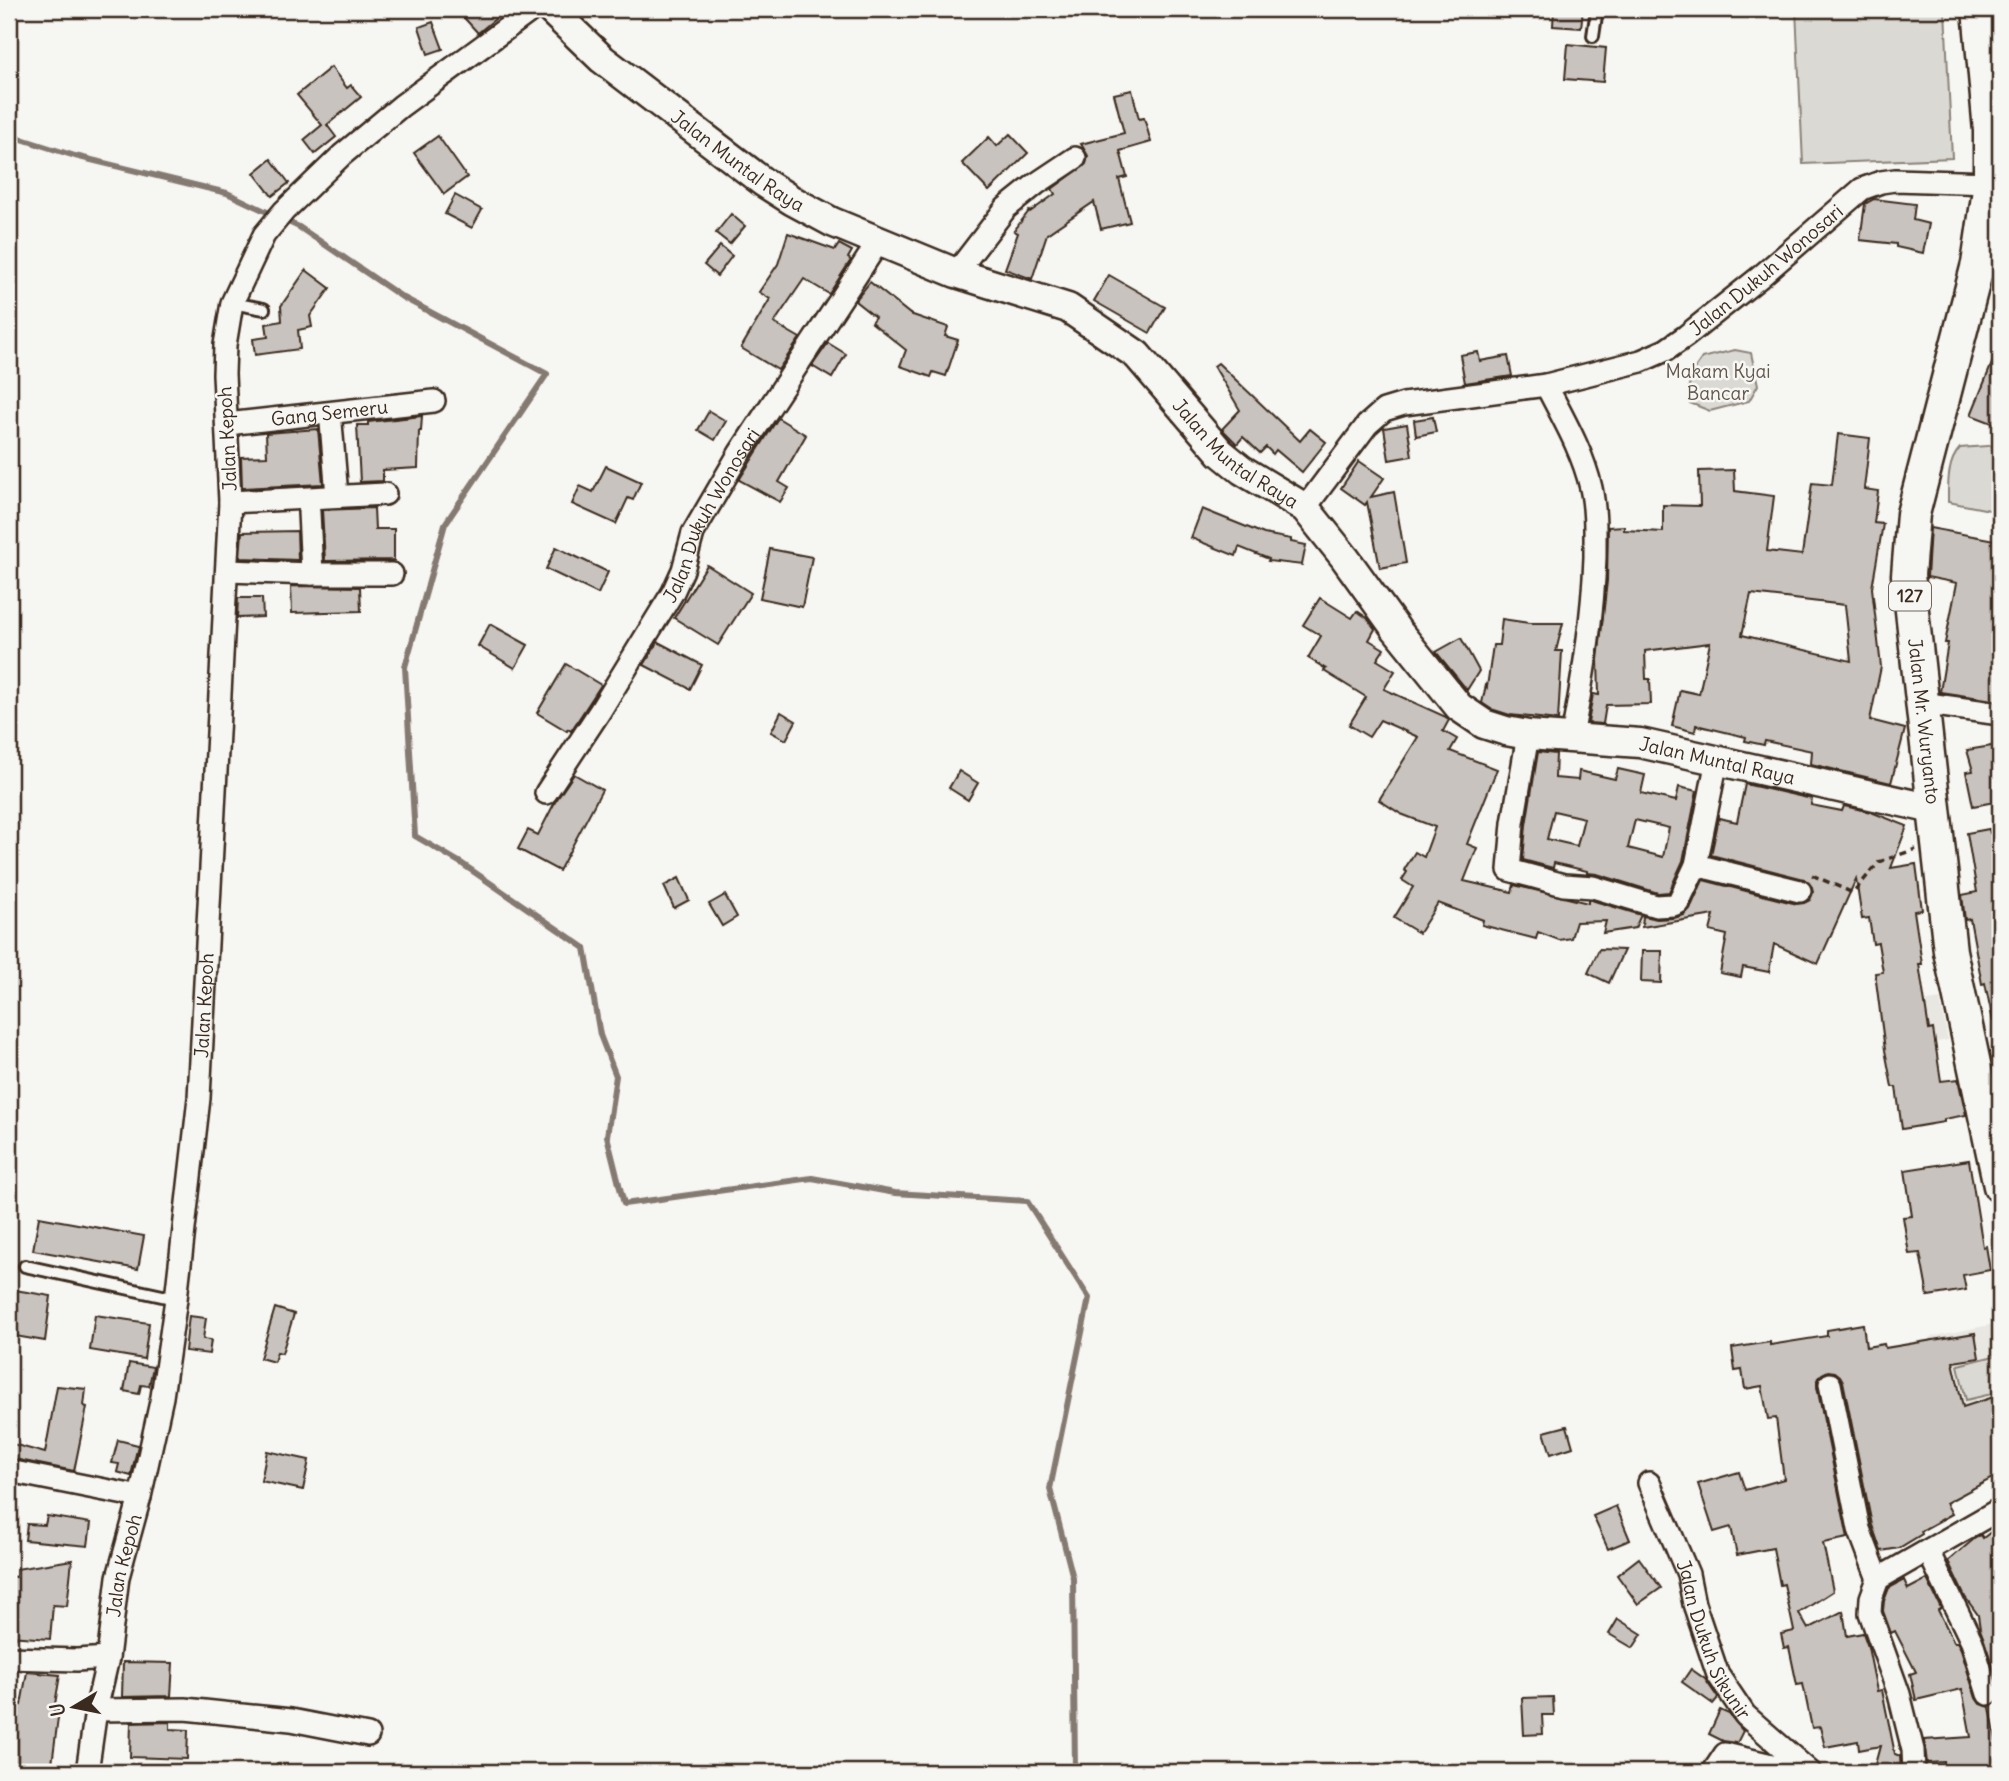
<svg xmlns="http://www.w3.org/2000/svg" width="2009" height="1781" font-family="Delius,sans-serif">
	<rect width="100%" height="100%" fill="#f6f6f2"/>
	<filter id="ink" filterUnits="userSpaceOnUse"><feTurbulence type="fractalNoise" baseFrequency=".0143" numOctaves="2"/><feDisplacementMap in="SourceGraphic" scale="14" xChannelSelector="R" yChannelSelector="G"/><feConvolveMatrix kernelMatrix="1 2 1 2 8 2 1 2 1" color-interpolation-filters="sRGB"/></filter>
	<g filter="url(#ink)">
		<g fill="#e8e7e2">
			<polygon points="1940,999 1948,1040 1884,1051 1878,1010"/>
			<polygon points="2000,1323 2000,1425 1974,1433 1935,1366 1930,1337"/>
		</g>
		<g fill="#dad9d3" stroke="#8a8278" stroke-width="2">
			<polygon points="1796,9 1945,9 1952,158 1803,164"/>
			<polygon points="1735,350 1751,353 1758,385 1749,401 1710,411 1690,403 1689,377 1702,358"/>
			<path d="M2000 445V512L1948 502C1948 484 1947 462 1960 448Z"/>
			<polygon points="1998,1355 2000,1364 2000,1392 1966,1400 1958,1365"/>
		</g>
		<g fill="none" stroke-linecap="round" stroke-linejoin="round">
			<polyline stroke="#857a71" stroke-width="6" points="9,135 75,156 227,193 299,227 402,297 547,374 445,524 405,667 415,836 461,863 585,948 600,1035 616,1076 607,1136 624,1204 812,1178 895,1193 1027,1201 1089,1298 1050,1489 1073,1578 1075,1772"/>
		</g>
		<g fill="#c8c3be" stroke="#3b2a1e" stroke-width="2" fill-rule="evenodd">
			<polygon points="456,9 507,9 478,33"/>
			<polygon points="1554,9 1583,9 1581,28 1553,26"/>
			<polygon points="433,22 443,49 428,54 419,27"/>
			<polygon points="1568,44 1606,48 1603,82 1565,79"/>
			<polygon points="331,67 347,88 351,85 361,97 327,125 336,137 315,154 304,140 322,125 297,95"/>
			<polygon points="1132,90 1139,119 1144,118 1151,142 1120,151 1127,177 1119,179 1130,222 1101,229 1094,202 1047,234 1032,279 1005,269 1018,233 1014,231 1029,211 1030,212 1055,194 1052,189 1086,164 1088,156 1081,144 1124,133 1114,94"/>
			<polygon points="1010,134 1028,153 989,191 962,163 989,137 997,146"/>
			<polygon points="438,136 467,177 444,194 414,153"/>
			<polygon points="271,159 289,183 272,196 254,173"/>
			<polygon points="455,195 482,210 472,228 445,214"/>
			<polygon points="1874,199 1915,204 1913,220 1929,224 1923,253 1896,247 1896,244 1860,240 1865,204"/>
			<polygon points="731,214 745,226 730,244 716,233"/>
			<polygon points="788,233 835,250 839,244 852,251 848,258 851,260 829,294 804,279 774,323 800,338 778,370 741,348 770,299 759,292 778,264"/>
			<polygon points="720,246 732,256 717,276 704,265"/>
			<polygon points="306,270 330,288 310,316 312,327 298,330 300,349 255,355 253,339 268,337 266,324 282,321 281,306"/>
			<polygon points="1109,275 1165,307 1150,333 1094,301"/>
			<polygon points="870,282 910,314 948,327 945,336 958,340 946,376 933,372 931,377 900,366 906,350 871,322 875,317 855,301"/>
			<polygon points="828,343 846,354 832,378 812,366"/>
			<polygon points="1999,346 2000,347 2000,426 1971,415"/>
			<polygon points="1478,352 1480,361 1508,356 1512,376 1465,383 1460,355"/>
			<polygon points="1218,363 1300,441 1310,429 1326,442 1302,472 1276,450 1273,454 1266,447 1260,453 1243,437 1237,444 1222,429 1240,410 1214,366"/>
			<polygon points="709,411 726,421 715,440 698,430"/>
			<polygon points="422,416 421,431 419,431 418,468 383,470 383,481 360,482 357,425 368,425 368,422"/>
			<polygon points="1433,417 1436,432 1416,436 1414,420"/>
			<polygon points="778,418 806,435 779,482 789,488 780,502 739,480"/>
			<polygon points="1407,424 1412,456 1389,460 1384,428"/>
			<polygon points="318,429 323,484 242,488 241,457 267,456 266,433"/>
			<path d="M1838 434 1870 438 1864 489 1878 491 1874 523 1883 524 1872 588 1881 667 1870 720 1905 729 1891 783 1811 764 1812 751 1765 741 1764 745 1745 741 1746 737 1696 725 1695 732 1672 726 1680 690 1699 694 1710 643 1645 651 1646 679H1650L1651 704 1606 705 1603 724 1588 723 1593 694 1599 695 1598 660 1607 581 1608 527 1624 526V530L1663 532V505L1700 506 1699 471 1734 470 1735 491 1774 496 1767 551 1802 555 1812 483 1832 485ZM1751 594 1845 605 1851 661 1742 635Z"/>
			<polygon points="1359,461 1384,478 1371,497 1394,492 1406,563 1380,568 1367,502 1365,505 1341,488"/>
			<polygon points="606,466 641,482 633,500 628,498 616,524 572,504 580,486 593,492"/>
			<polygon points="374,508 375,529 394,529 394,560 325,561 322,510"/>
			<polygon points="1202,509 1264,534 1291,539 1291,542 1306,545 1302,565 1268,561 1269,559 1239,547 1236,556 1191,538"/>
			<polygon points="1930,528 2000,541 2000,701 1940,692 1948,643 1945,643 1957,583 1927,577"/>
			<polygon points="297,531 298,560 240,558 242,532"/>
			<polygon points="556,547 608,572 598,594 546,569"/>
			<polygon points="770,549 812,557 802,607 760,598"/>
			<polygon points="707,565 751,593 718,645 674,618"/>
			<polygon points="291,586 360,587 361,611 292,613"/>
			<polygon points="238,598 262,598 263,617 237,618"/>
			<polygon points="1320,598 1352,618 1357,611 1367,618 1375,629 1369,640 1384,649 1377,660 1395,671 1384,689 1446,717 1449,720 1443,731 1457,739 1450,751 1497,769 1467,844 1477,848 1464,881 1512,892 1514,885 1588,903 1588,900 1591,900 1641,915 1635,928 1603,933 1606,921 1576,922 1571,938 1559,940 1538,932 1536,939 1482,925 1483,920 1438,903 1419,933 1394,918 1413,887 1402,880 1407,872 1404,870 1415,852 1424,857 1435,827 1401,814 1379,800 1418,737 1380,720 1369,737 1349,725 1366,697 1324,671 1326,669 1308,658 1321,636 1303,625"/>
			<polygon points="1502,619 1529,623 1563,623 1556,651 1562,651 1558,720 1510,715 1491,709 1482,703 1486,685 1487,687 1493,645 1499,645"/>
			<polygon points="490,624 528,645 515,668 478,646"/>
			<polygon points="1461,638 1479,671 1467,690 1436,652"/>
			<polygon points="658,642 702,665 690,689 644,665"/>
			<polygon points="566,664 601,685 571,731 568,729 567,731 537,713"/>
			<polygon points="781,712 796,721 786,740 771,732"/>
			<polygon points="1998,745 2000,757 2000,801 1973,806 1966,772 1973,771 1967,750"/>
			<path d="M1538 752 1556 754 1555 778 1578 780 1579 771 1615 779 1618 769 1645 775 1641 793 1676 801 1679 787 1697 791 1683 861 1669 892 1658 893 1597 874 1587 873V871L1554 863 1553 868 1523 860 1526 825ZM1554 811 1584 818 1577 846 1547 839ZM1635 820 1669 828 1663 857 1628 848Z"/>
			<polygon points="959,771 978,783 968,800 949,788"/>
			<polygon points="574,774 602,790 559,871 518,849 528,830 538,835 555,802"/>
			<polygon points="1745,784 1812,799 1811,805 1842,811 1844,806 1871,812 1907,826 1891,868 1916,864 1922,910 1914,911 1922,964 1919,964 1929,1030 1933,1029 1941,1081 1958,1079 1966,1115 1944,1119 1944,1122 1902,1129 1896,1087 1892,1087 1885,1050 1875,973 1883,972 1878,943 1873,944 1869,918 1862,919 1856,879 1818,964 1774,944 1769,972 1743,967 1741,977 1720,973 1727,935 1710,931 1714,915 1642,927 1643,916 1657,919 1674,918 1684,915 1690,909 1703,880 1797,904 1804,903 1810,900 1813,893 1812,887 1804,879 1711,855 1719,818 1737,822"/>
			<polygon points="1989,829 1990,833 2000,831 2000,1021 1993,1021 1985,983 1982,984 1970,919 1965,920 1962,895 1977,892 1967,833"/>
			<polygon points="679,878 689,900 674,908 664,886"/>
			<polygon points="725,895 737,917 722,926 709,904"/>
			<polygon points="1599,949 1624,950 1609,983 1588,973"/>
			<polygon points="1642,951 1662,951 1661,983 1641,982"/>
			<polygon points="1969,1160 1983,1247 1986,1246 1990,1270 1963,1275 1966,1290 1928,1296 1920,1253 1909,1254 1903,1217 1912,1216 1905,1170"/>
			<polygon points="39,1217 144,1236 138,1269 33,1250"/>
			<polygon points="9,1289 51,1296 45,1341 9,1335"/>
			<polygon points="275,1308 294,1314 282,1353 277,1352 274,1362 260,1358"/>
			<polygon points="95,1315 149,1323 144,1359 90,1350"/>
			<polygon points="189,1316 206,1318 203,1339 211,1340 209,1354 185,1351"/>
			<polygon points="1863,1324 1866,1347 1884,1344 1885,1348 1975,1333 1979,1358 1953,1362 1963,1407 2000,1395 2000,1474 1946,1503 1952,1514 1921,1531 1922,1534 1899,1548 1881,1551 1872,1525 1843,1381 1840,1376 1835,1372 1828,1371 1822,1374 1817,1380 1817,1387 1848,1538 1823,1543 1833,1591 1799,1613 1808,1629 1843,1611 1847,1636 1863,1633 1868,1647 1877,1691 1882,1690 1895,1754 1900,1756 1901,1772 1873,1772 1880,1746 1859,1750 1858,1741 1825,1747 1820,1727 1812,1728 1803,1684 1797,1685 1789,1647 1784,1648 1781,1634 1794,1631 1784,1584 1780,1585 1773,1548 1737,1555 1731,1527 1714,1532 1698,1484 1739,1472 1745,1490 1784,1479 1776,1418 1768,1419 1762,1386 1745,1389 1742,1370 1735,1371 1732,1348 1770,1342 1770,1345 1827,1336 1827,1330"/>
			<polygon points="129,1363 153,1367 149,1386 141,1385 139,1394 124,1391"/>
			<polygon points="57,1386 86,1389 84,1406 87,1407 74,1471 9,1458 9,1443 45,1453"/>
			<polygon points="1567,1426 1573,1447 1551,1454 1544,1432"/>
			<polygon points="118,1440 138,1445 131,1476 117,1472 119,1464 112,1463"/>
			<polygon points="267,1451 309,1460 303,1490 261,1481"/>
			<polygon points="1616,1506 1630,1540 1608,1549 1593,1516"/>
			<polygon points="47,1516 91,1523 88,1546 25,1540 27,1524 45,1525"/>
			<polygon points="2000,1525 2000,1677 1997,1678 1980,1629 1978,1615 1965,1597 1948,1561 1974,1539 1981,1535 1983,1538"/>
			<polygon points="1639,1558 1661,1588 1638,1604 1617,1575"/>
			<polygon points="72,1560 67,1606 53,1605 50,1639 9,1636 9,1576 16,1577 16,1569"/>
			<polygon points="1927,1579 1941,1608 1938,1610 1954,1642 1957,1642 1960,1647 1976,1698 1980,1704 1990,1707 1996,1740 2000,1739 2000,1763 1944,1772 1944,1762 1927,1763 1924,1740 1971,1737 1962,1689 1916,1700 1910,1674 1916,1672 1895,1631 1891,1633 1883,1611 1884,1601 1889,1588 1904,1580 1908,1589"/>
			<polygon points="1618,1619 1642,1634 1633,1648 1609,1634"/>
			<polygon points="123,1662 173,1663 171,1696 122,1697"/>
			<polygon points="1691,1669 1705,1679 1718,1698 1713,1704 1682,1682"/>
			<polygon points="27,1672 60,1675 54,1710 59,1710 51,1772 9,1772 9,1722 11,1703 21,1705"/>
			<polygon points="1553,1697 1554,1715 1542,1715 1543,1734 1524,1735 1522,1698"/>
			<polygon points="1720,1710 1729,1714 1743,1731 1737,1743 1723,1741 1709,1734"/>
			<polygon points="170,1722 170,1729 188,1730 187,1759 130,1757 131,1723"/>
		</g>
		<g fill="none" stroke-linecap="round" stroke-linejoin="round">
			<g stroke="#3b2a1e" stroke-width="16">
				<g id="lane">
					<polyline points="1593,36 1597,9"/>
					<polyline points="232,303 264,309"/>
					<polyline points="25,1266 176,1299"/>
				</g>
			</g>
			<g stroke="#3b2a1e" stroke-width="26">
				<g id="street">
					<polyline points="956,273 1006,208 1036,184 1075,158"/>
					<path d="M1546 385C1563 418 1583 452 1591 488 1596 511 1595 534 1595 557 1593 618 1583 677 1572 737"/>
					<polyline points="331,423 337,496"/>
					<path id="s1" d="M227 424 434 401"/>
					<polyline points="230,502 385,494"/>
					<path id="s2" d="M1305 508 1367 425 1384 410 1404 404 1546 385 1641 361 1666 350 1686 336 1760 277 1862 189 1881 182 1895 180 1990 183"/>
					<polyline points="309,512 312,574"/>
					<polyline points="227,571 312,574 392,574"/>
					<polyline points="1921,703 2000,714"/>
					<polyline points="1528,735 1513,823 1509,870 1564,885 1593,887 1656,906 1673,905 1678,903 1696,865 1717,760"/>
					<path id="s3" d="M546 793 600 711 673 592 683 570 693 533 739 454 879 241"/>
					<polyline points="1696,865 1800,891"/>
					<polyline points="1830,1384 1859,1529 1878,1579"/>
					<polyline points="9,1471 140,1497"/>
					<path id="s4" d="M1649 1483 1688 1574 1694 1604 1718 1675 1745 1715 1810 1772"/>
					<polyline points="1928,1551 1972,1642 1988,1694"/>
					<polyline points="9,1658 77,1660 108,1658"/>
					<polyline points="96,1710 185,1709 291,1720 368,1735"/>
					<path id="s5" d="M87 1772 96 1710 108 1658 118 1577 140 1497 162 1397 176 1299 199 1098 230 502 224 374 225 345 232 303 264 235 284 211 342 155 401 106 533 9"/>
					<polyline points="1713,1772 1725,1754 1802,1772"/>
					<polyline points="1914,1772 1913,1750 1899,1694 1870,1613 1871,1598 1878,1579 2000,1509"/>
				</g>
			</g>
			<g stroke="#3b2a1e" stroke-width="33">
				<g id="secondary">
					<path id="s6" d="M550 9 602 59 763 182 793 201 832 222 956 273 1068 308 1137 355 1221 453 1242 470 1305 508 1345 558 1396 629 1459 707 1484 724 1506 731 1528 735 1640 743 1933 809"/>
				</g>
			</g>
			<g stroke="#3b2a1e" stroke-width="37">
				<g id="primary">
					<path id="s7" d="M1979 9 1990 131V183L1978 264 1913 514 1908 575 1950 951 2000 1186"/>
				</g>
			</g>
			<polyline stroke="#3b2a1e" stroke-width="3.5" stroke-dasharray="7 5" stroke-linecap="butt" points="1812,875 1853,893 1879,862 1916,849"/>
			<use href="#lane" stroke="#f6f6f2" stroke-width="10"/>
			<use href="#street" stroke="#f6f6f2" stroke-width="21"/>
			<use href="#secondary" stroke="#f6f6f2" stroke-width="28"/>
			<use href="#primary" stroke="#f6f6f2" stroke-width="32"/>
		</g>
	</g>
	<g text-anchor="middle" stroke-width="5" stroke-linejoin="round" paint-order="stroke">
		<rect fill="#f6f6f2" stroke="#73675e" stroke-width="2" x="1889" y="581.5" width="42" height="29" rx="5"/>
		<g font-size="18" font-weight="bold" fill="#3b2a1e">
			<text x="1910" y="602">127</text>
		</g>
		<g font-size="19" fill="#3b2a1e" stroke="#f6f6f2">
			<text dy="7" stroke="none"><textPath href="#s6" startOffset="242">Jalan Muntal Raya</textPath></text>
			<text dy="7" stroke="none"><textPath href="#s2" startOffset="544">Jalan Dukuh Wonosari</textPath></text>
			<text dy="7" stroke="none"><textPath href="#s1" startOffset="103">Gang Semeru</textPath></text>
			<text transform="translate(227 439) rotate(-93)" y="7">Jalan Kepoh</text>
			<text dy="7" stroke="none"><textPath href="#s6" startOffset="830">Jalan Muntal Raya</textPath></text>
			<text dy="7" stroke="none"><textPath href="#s3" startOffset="324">Jalan Dukuh Wonosari</textPath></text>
			<text dy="7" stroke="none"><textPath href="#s7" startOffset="723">Jalan Mr. Wuryanto</textPath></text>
			<text dy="7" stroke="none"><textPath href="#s6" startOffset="1438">Jalan Muntal Raya</textPath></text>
			<text dy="7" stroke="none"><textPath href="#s5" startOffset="777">Jalan Kepoh</textPath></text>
			<text dy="7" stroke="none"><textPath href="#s5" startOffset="210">Jalan Kepoh</textPath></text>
			<text dy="7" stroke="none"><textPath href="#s4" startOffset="170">Jalan Dukuh Sikunir</textPath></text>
		</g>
		<g font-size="19" fill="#63564b" stroke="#f6f6f2">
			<text x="1718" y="378">Makam Kyai<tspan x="1718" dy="22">Bancar</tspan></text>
		</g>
	</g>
	<rect width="2009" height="1781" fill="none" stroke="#f6f6f2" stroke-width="35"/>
	<rect x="18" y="18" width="1974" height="1746" fill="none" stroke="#3b2a1e" stroke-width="2.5" filter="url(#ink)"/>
	<g transform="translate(74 1707) rotate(260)" stroke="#f6f6f2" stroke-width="5" paint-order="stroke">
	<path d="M0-5L12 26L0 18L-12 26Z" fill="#3b2a1e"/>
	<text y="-10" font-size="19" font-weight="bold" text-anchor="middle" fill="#3b2a1e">U</text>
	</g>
</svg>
